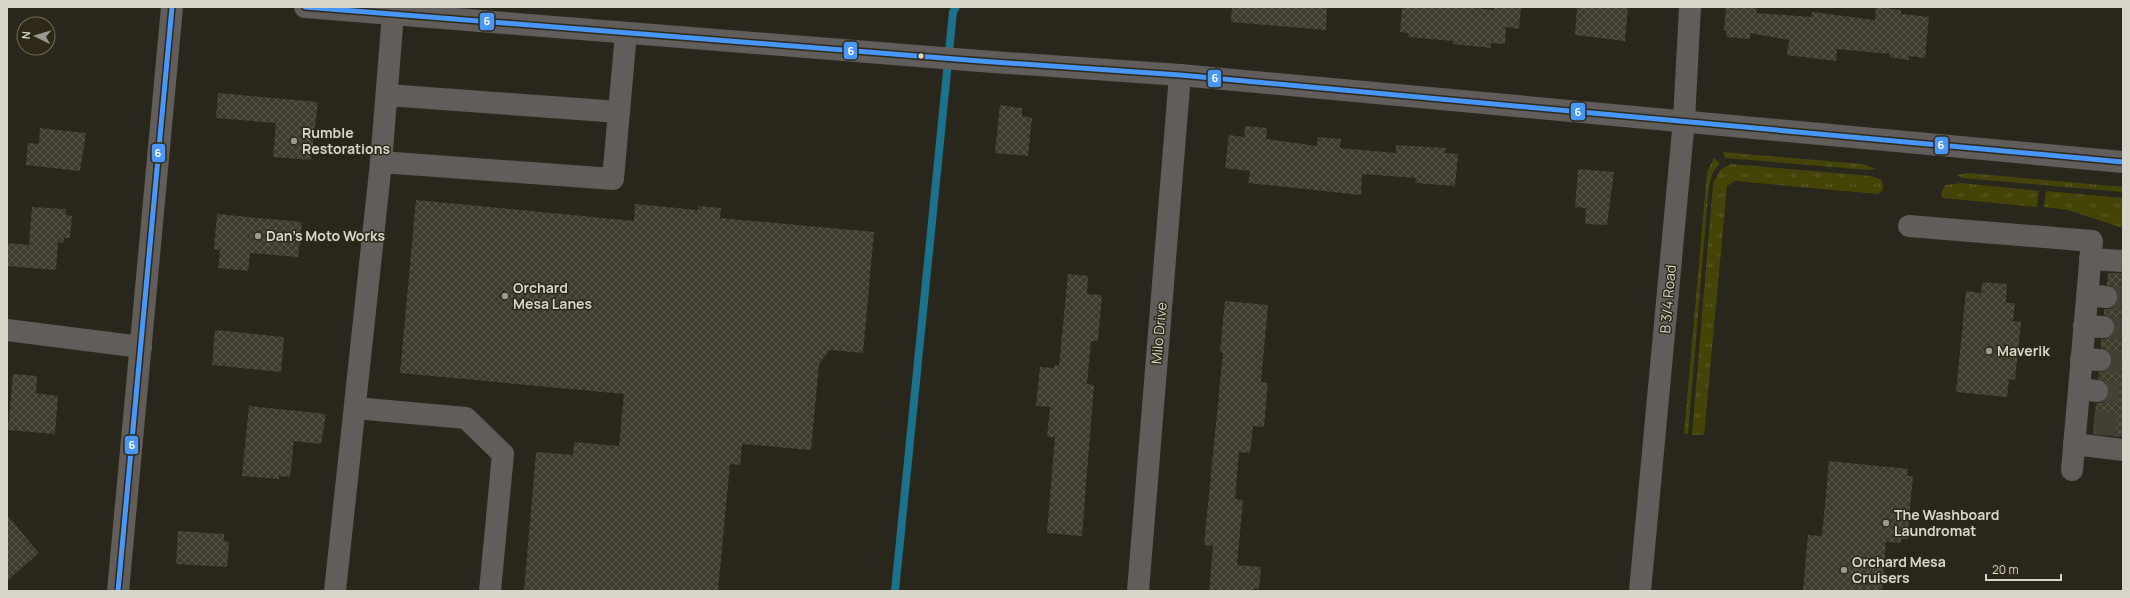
<svg xmlns="http://www.w3.org/2000/svg" width="2130" height="598" font-family="Manrope,sans-serif">
	<defs>
		<pattern id="grass-tufts" width="24" height="20" patternUnits="userSpaceOnUse"><rect width="24" height="20" fill="#444407"/><path d="M3 7l-1-3M5 7V3M7 7l1-3M15 17l-1-3M17 17v-4M19 17l1-3" fill="none" stroke="#5e5e2a"/></pattern>
		<pattern id="building-cross-hatch" width="8" height="8" patternUnits="userSpaceOnUse"><rect width="8" height="8" fill="#3f3c2e"/><path d="M0 0l8 8M0 8l8-8" fill="none" stroke="#5a574b"/></pattern>
	</defs>
	<rect width="100%" height="100%" fill="#29261c"/>
	<g fill="url(#grass-tufts)">
		<polygon points="1723,152 1863,164 1876,169 1868,170 1725,158"/>
		<polygon points="1714,158 1720,163 1713,172 1709,185 1688,434 1684,434 1707,172"/>
		<polygon points="1731,164 1871,176 1882,180 1883,190 1878,194 1735,181 1727,186 1704,435 1692,435 1713,184 1720,170"/>
		<polygon points="1968,173 2123,187 2123,192 1963,178 1957,175"/>
		<polygon points="1962,183 2039,191 2037,207 1942,198 1941,194 1945,185"/>
		<polygon points="2046,191 2123,198 2123,228 2068,210 2044,207"/>
	</g>
	<g fill="none" stroke-linecap="round" stroke-linejoin="round">
		<polyline stroke="#1a738c" stroke-width="8" points="895,591 953,12 956,7"/>
	</g>
	<g fill="url(#building-cross-hatch)">
		<polygon points="1232,7 1327,7 1326,30 1231,22"/>
		<polygon points="1402,7 1467,7 1494,10 1494,7 1521,7 1519,29 1506,27 1505,44 1491,43 1491,48 1453,44 1453,41 1408,37 1409,33 1400,32"/>
		<polygon points="1577,7 1628,7 1625,41 1575,35"/>
		<polygon points="1726,7 1757,7 1756,13 1811,17 1812,12 1875,20 1876,7 1901,10 1901,14 1929,17 1925,58 1909,56 1909,60 1889,57 1890,54 1837,49 1836,61 1787,55 1789,40 1750,33 1750,39 1726,37 1727,31 1724,31"/>
		<polygon points="218,93 318,102 311,160 273,157 276,123 216,118"/>
		<polygon points="1000,105 1022,108 1022,116 1032,118 1028,156 995,153"/>
		<polygon points="1245,126 1267,128 1266,139 1317,146 1318,137 1341,139 1340,148 1396,153 1396,145 1446,148 1445,153 1458,154 1455,186 1415,183 1416,178 1362,174 1361,195 1248,183 1250,171 1225,168 1229,135 1244,137"/>
		<polygon points="40,128 86,133 80,171 26,165 28,143 39,144"/>
		<polygon points="1578,169 1614,172 1607,225 1585,224 1586,208 1575,207"/>
		<polygon points="416,200 634,221 635,204 698,210 698,206 721,208 720,218 874,232 863,353 830,350 819,364 811,450 742,444 740,465 730,464 718,591 524,591 536,452 573,455 574,442 619,446 624,394 400,373"/>
		<polygon points="32,207 66,209 66,215 72,216 70,238 64,238 63,243 58,242 56,270 7,266 7,243 29,245"/>
		<polygon points="217,214 302,222 298,257 250,253 248,271 218,268 220,250 214,249"/>
		<polygon points="2108,273 2123,273 2123,437 2093,434 2096,403 2102,403 2107,399 2109,392 2105,381 2098,379 2099,372 2106,371 2112,361 2111,354 2106,349 2101,348 2101,339 2109,338 2115,328 2114,321 2109,316 2104,315 2104,309 2111,309 2116,305 2118,298 2114,287 2107,285"/>
		<polygon points="1068,274 1088,276 1087,294 1102,295 1098,341 1091,341 1087,384 1094,385 1082,536 1047,533 1055,437 1047,437 1050,407 1036,406 1040,367 1054,368 1054,365 1059,366"/>
		<polygon points="1982,282 2007,284 2006,303 2015,303 2013,321 2021,322 2015,380 2009,379 2007,397 1956,392 1966,291 1981,293"/>
		<polygon points="1225,301 1268,305 1261,382 1268,383 1264,427 1253,426 1250,453 1239,452 1235,499 1243,500 1237,565 1261,567 1259,589 1253,589 1253,591 1209,591 1213,546 1204,545 1223,353 1220,352"/>
		<polygon points="215,330 284,337 281,372 212,365"/>
		<polygon points="13,374 37,376 36,393 58,396 55,434 8,430"/>
		<polygon points="249,406 326,414 321,444 294,441 290,477 279,476 279,479 242,476"/>
		<polygon points="1829,461 1908,469 1907,476 1913,476 1907,539 1901,539 1901,543 1886,542 1882,591 1803,591 1808,535 1822,536"/>
		<polygon points="7,515 39,553 7,581"/>
		<polygon points="178,531 224,534 224,541 229,542 227,567 176,564"/>
	</g>
	<g fill="none" stroke-linecap="round" stroke-linejoin="round">
		<g stroke="#434036" stroke-width="22" stroke-dasharray="22 11" stroke-linecap="butt">
			<polyline points="2106,297 2123,298"/>
			<polyline points="2103,327 2123,329"/>
			<polyline points="2100,360 2123,362"/>
			<polyline points="2097,391 2123,393"/>
			<polyline points="2094,422 2123,425"/>
		</g>
		<g stroke="#615d5a" stroke-width="22">
			<polyline points="305,7 980,61 1180,75 2123,162"/>
			<polyline points="387,95 619,112"/>
			<polyline points="381,162 393,14"/>
			<polyline points="1909,226 2092,241 2072,470"/>
			<polyline points="2090,259 2123,261"/>
			<polyline points="2087,295 2106,297"/>
			<polyline points="2084,326 2103,327"/>
			<polyline points="7,330 141,347"/>
			<polyline points="2081,359 2100,360"/>
			<polyline points="2079,389 2097,391"/>
			<polyline points="355,408 466,418 503,454 490,591"/>
			<polyline points="2074,444 2123,450"/>
			<polyline points="335,591 381,162 613,179 626,33"/>
			<polyline points="1138,591 1180,75"/>
			<polyline points="1640,591 1684,120 1690,7"/>
		</g>
		<polyline stroke="#625d58" stroke-width="22" points="118,591 172,7"/>
		<g stroke="#2e2917" stroke-width="8">
			<g id="bus-1">
				<polyline points="305,7 980,61 1180,75 2123,162"/>
				<polyline points="118,591 172,7"/>
			</g>
		</g>
		<use href="#bus-1" stroke="#4697ff" stroke-width="5"/>
	</g>
	<circle fill="#d8d6cb" stroke="#2e2917" stroke-width="1.5" cx="921" cy="56" r="3.5"/>
	<g fill="#9b988e" stroke="#2e2917" stroke-width="1.5">
		<circle cx="294" cy="141" r="4"/>
		<circle cx="258" cy="236" r="4"/>
		<circle cx="505" cy="296" r="4"/>
		<circle cx="1989" cy="351" r="4"/>
		<circle cx="1886" cy="523" r="4"/>
		<circle cx="1844" cy="570" r="4"/>
	</g>
	<g text-anchor="middle" stroke-width="3" stroke-linejoin="round" paint-order="stroke">
		<g font-size="14" font-weight="bold" fill="#d8d6cb" stroke="#2e2917" text-anchor="start">
			<text x="302" y="138">Rumble<tspan x="302" dy="16">Restorations</tspan></text>
			<text x="266" y="241">Dan's Moto Works</text>
			<text x="513" y="293">Orchard<tspan x="513" dy="16">Mesa Lanes</tspan></text>
			<text x="1997" y="356">Maverik</text>
			<text x="1894" y="520">The Washboard<tspan x="1894" dy="16">Laundromat</tspan></text>
			<text x="1852" y="567">Orchard Mesa<tspan x="1852" dy="16">Cruisers</tspan></text>
		</g>
		<g font-size="14" fill="#d8d6cb" stroke="#2e2917">
			<text transform="translate(1668 299) rotate(-85)" y="5">B 3/4 Road</text>
			<text transform="translate(1159 333) rotate(-85)" y="5">Milo Drive</text>
		</g>
	</g>
	<g stroke="#2e2917" stroke-width="1.5">
		<rect x="479" y="12" width="16" height="19" rx="4" fill="#4697ff"/>
		<rect x="843" y="41" width="15" height="19" rx="4" fill="#4697ff"/>
		<rect x="1207" y="69" width="15" height="19" rx="4" fill="#4697ff"/>
		<rect x="1570" y="102" width="16" height="19" rx="4" fill="#4697ff"/>
		<rect x="1934" y="136" width="15" height="19" rx="4" fill="#4697ff"/>
		<rect x="151" y="143" width="15" height="20" rx="4" fill="#4697ff"/>
		<rect x="124" y="435" width="15" height="20" rx="4" fill="#4697ff"/>
	</g>
	<g font-size="11" text-anchor="middle" font-weight="bold" fill="#fff">
		<text x="487" y="25">6</text>
		<text x="851" y="55">6</text>
		<text x="1215" y="82">6</text>
		<text x="1578" y="116">6</text>
		<text x="1941" y="149">6</text>
		<text x="158" y="157">6</text>
		<text x="132" y="449">6</text>
	</g>
	<rect width="2130" height="598" fill="none" stroke="#d8d6cb" stroke-width="16"/>
	<g transform="translate(36 36) rotate(275)"><circle r="19" fill="#2e2917" stroke="#726e5f"/>
	<path d="M0-3L7 15L0 10L-7 15Z" fill="#9b988e"/>
	<text y="-6" font-size="11" font-weight="bold" text-anchor="middle" fill="#d8d6cb">N</text>
	</g>
	<path d="M1986 574v6h75v-6" fill="none" stroke="#d8d6cb" stroke-width="2"/>
	<text x="1992" y="574" font-size="12" fill="#d8d6cb" stroke="#2e2917" stroke-width="3" paint-order="stroke">20 m</text>
</svg>
